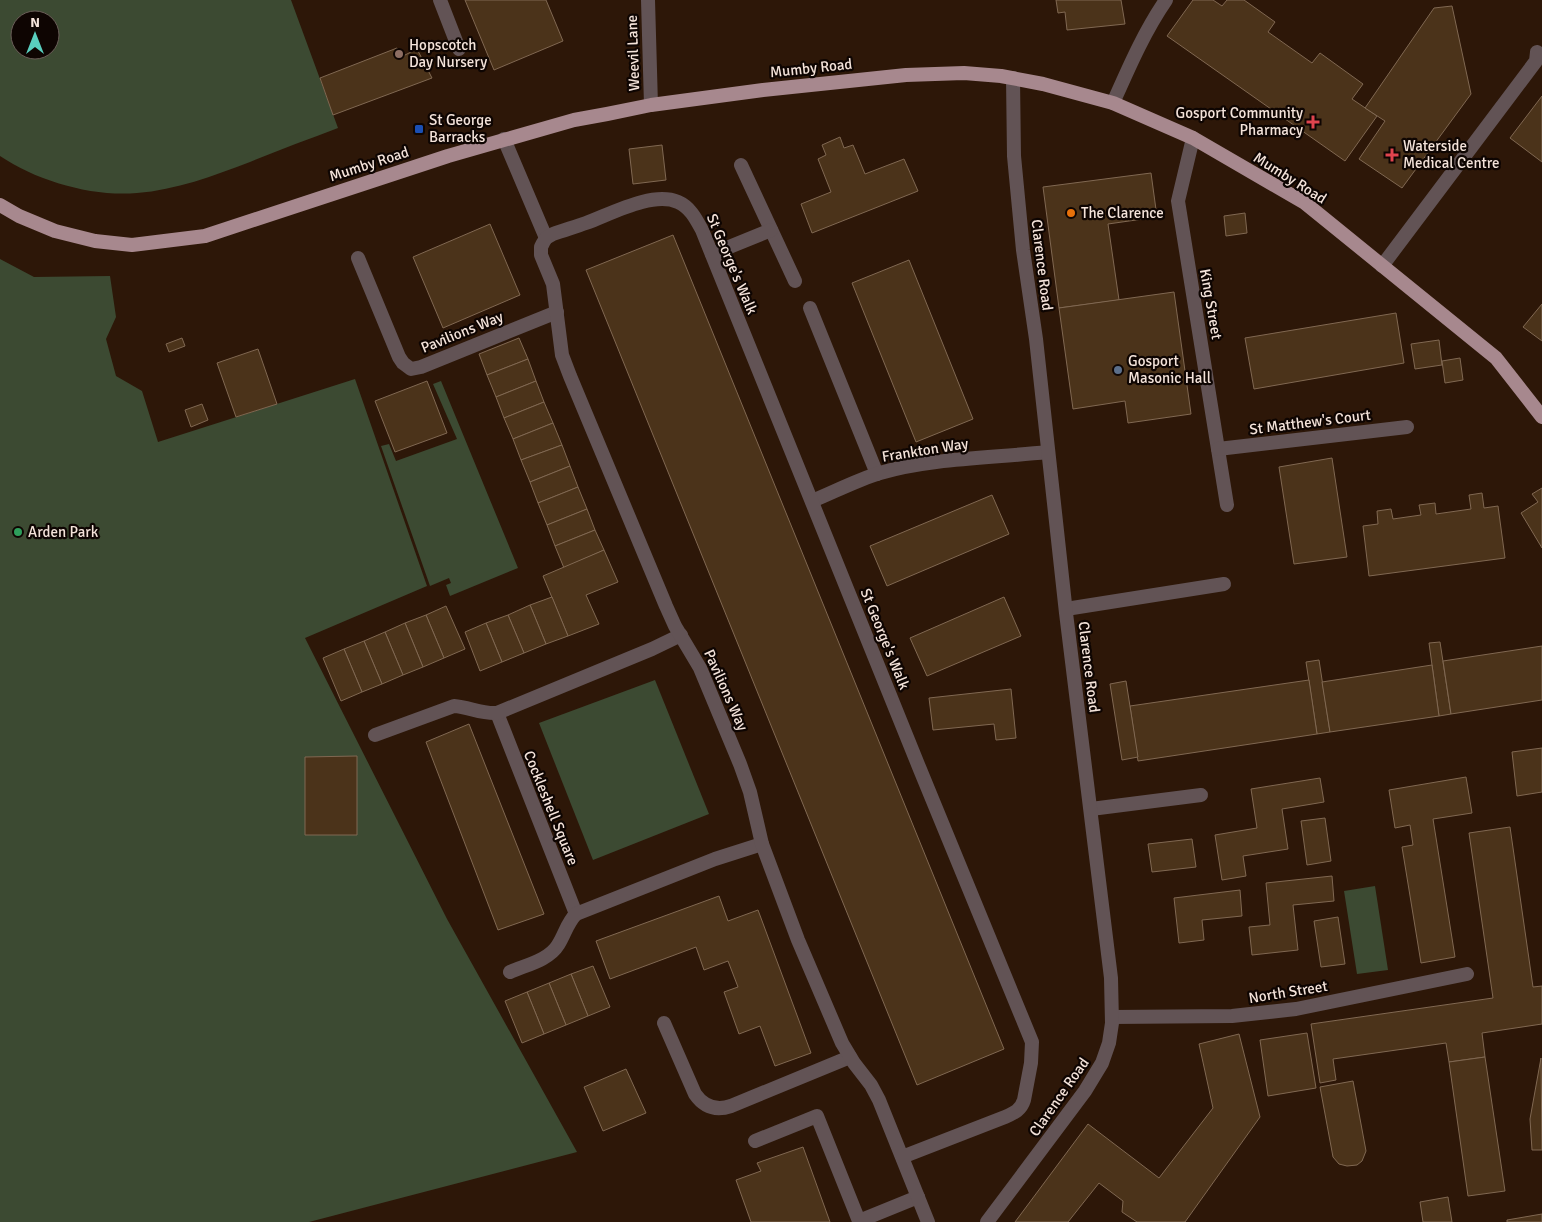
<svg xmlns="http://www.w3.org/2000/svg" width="1542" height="1222" font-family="Signika,sans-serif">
	<rect width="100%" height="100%" fill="#2d1708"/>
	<g fill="#3c4a32" fill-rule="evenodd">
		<path d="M0 0H291L338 128C309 139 279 150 250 162 213 176 176 190 137 193 92 197 37 181 0 156ZM20 20H50V50H20Z"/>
		<polygon points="0,259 34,277 110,276 116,317 106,339 116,376 142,391 158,442 355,379 427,586 305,638 447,919 577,1152 309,1222 0,1222"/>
		<polygon points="441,381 518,568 450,596 446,585 451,583 449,578 430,586 381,446 389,444 396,461 457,439 433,384"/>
		<polygon points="655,680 709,814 593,860 539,723"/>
		<polygon points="1375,886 1388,970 1357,974 1344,891"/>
	</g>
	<g fill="#4b331a" stroke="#806852">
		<polygon points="465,0 546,0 563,41 494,70"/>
		<polygon points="1056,0 1121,0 1125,24 1067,30 1065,12 1058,13"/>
		<polygon points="1193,0 1213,0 1222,6 1227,0 1244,0 1275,22 1268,32 1312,63 1320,53 1363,84 1352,99 1377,116 1345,161 1167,36"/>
		<polygon points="1452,6 1471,94 1402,188 1359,159 1385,121 1365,108 1434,8"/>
		<polygon points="397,48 401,57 417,49 432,78 333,115 320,78"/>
		<polygon points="1542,96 1542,162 1510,138"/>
		<polygon points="840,137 844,148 853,145 865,174 904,159 918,191 812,233 801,204 831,192 818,159 826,155 822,145"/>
		<polygon points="662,145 666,180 633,184 629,149"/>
		<polygon points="1151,173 1157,217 1108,224 1119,300 1059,308 1043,187"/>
		<polygon points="1245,213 1247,233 1226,236 1224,216"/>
		<polygon points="490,224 520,295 443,328 413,257"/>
		<polygon points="673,235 1004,1049 917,1085 586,270"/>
		<polygon points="909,260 973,419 916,442 852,283"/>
		<polygon points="1174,292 1191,414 1128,423 1125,401 1073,409 1059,308"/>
		<polygon points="1542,304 1542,341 1523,327"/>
		<polygon points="1396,313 1404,363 1254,389 1245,338"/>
		<polygon points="182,338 185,346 169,352 166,344"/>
		<polygon points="519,338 528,359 487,375 479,354"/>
		<polygon points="1439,340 1442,365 1415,369 1411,344"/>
		<polygon points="258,349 277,404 236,417 217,363"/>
		<polygon points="1460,358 1463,380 1445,383 1442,361"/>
		<polygon points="528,359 536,381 496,397 487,375"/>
		<polygon points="427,381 447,433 395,452 375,401"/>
		<polygon points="536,381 544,402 504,418 496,397"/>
		<polygon points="544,402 553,423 513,439 504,418"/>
		<polygon points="202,404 208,420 191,427 185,410"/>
		<polygon points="553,423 562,445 521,460 513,439"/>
		<polygon points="562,445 570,466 530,482 521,460"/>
		<polygon points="1332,458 1347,557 1294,564 1279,467"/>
		<polygon points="570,466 578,487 538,503 530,482"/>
		<polygon points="578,487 587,509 547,525 538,503"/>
		<polygon points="1542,488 1542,548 1521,513 1538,502 1532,494"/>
		<polygon points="1482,493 1484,508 1498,506 1505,558 1369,576 1363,526 1378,524 1377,511 1391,509 1393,519 1421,515 1419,505 1435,503 1436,514 1471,509 1469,495"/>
		<polygon points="992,495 1009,534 887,586 870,546"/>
		<polygon points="587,509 595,530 555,546 547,525"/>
		<polygon points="595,530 604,550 564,568 555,546"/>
		<polygon points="604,550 618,582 586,595 599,624 568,636 543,576"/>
		<polygon points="552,597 568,636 546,644 530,605"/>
		<polygon points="1004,597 1021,636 927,676 910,638"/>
		<polygon points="530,605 546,644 524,653 508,615"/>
		<polygon points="446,606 465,649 444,658 426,615"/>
		<polygon points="426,615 444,658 423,667 405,623"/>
		<polygon points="508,615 524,653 502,662 486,623"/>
		<polygon points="405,623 423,667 403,675 385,632"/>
		<polygon points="486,623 502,662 480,671 465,632"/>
		<polygon points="385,632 403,675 382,684 364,641"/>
		<polygon points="364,641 382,684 362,692 344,649"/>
		<polygon points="1440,642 1451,714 1439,716 1429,643"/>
		<polygon points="1542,646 1542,700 1451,714 1443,661"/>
		<polygon points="344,649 362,692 341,701 323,658"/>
		<polygon points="1319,660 1330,732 1317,734 1306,662"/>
		<polygon points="1432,665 1439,716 1330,732 1322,682"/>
		<polygon points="1309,680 1317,734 1138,761 1130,706"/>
		<polygon points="1126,681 1138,757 1122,760 1110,684"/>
		<polygon points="1011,689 1016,738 996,740 994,724 933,730 929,698"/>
		<polygon points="469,724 544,914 498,930 426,742"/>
		<polygon points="1542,748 1542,792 1517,796 1512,752"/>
		<polygon points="357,756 357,835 305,835 305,757"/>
		<polygon points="1466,777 1472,813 1433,819 1455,957 1421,963 1402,847 1413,845 1410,825 1395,828 1389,790"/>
		<polygon points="1320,778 1324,802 1282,809 1288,849 1243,856 1246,876 1222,880 1215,835 1257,828 1251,789"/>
		<polygon points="1325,818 1331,861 1307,865 1301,821"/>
		<polygon points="1510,827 1533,987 1542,986 1542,1024 1482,1033 1485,1057 1449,1062 1446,1043 1333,1059 1336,1080 1320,1083 1311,1024 1493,998 1469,833"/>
		<polygon points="1192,839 1196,867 1152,872 1148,844"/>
		<polygon points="1332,876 1334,901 1293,905 1298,950 1252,955 1249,927 1270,925 1266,883"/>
		<polygon points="1240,890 1242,916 1202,920 1204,940 1179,943 1174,898"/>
		<polygon points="719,896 728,921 758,910 811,1053 775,1066 760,1026 739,1034 724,992 738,987 728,961 704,970 696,947 610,979 596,941"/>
		<polygon points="1338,917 1345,964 1321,967 1314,921"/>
		<polygon points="593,966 610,1007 588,1016 571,974"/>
		<polygon points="571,974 588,1016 566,1025 549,983"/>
		<polygon points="549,983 566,1025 544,1034 527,992"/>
		<polygon points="527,992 544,1034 522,1043 505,1001"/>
		<polygon points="1307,1033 1316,1088 1268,1096 1260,1040"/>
		<polygon points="1239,1034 1260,1117 1185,1222 1137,1222 1122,1212 1123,1201 1099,1183 1068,1222 1015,1222 1088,1124 1159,1178 1213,1108 1199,1044"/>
		<polygon points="1485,1057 1505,1191 1468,1196 1449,1062"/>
		<polygon points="1541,1058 1542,1150 1532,1150 1530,1119"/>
		<polygon points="626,1069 646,1113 603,1131 584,1087"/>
		<polygon points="1353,1081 1366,1151 1362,1161 1357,1165 1347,1166 1339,1164 1333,1157 1320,1087"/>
		<polygon points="803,1147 830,1222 751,1222 736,1180 761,1171 757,1163"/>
		<polygon points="1448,1197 1452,1222 1423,1222 1420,1202"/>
		<polygon points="1542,1214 1542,1222 1507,1222 1507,1220"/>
	</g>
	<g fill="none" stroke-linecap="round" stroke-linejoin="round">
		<g stroke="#625355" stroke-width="14">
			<polyline points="440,0 459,49"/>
			<polyline points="741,165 795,281"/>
			<polyline points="712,254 771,230"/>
			<polyline points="1382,266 1536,61 1537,52"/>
			<polyline points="810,308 877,474"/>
			<polyline points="1066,609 1224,584"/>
			<polyline points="755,1141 817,1116 859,1221 918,1197"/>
		</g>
		<g stroke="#625355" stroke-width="14">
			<polyline points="648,0 651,105"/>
			<path d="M1113 103C1129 67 1144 32 1166 0"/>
			<polyline points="1193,138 1178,201 1227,505"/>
			<polyline points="504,139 546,238"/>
			<polyline points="358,258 399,357 403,363 411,369 421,367 557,312"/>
			<polyline points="1218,449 1407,427"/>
			<path d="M812 501C834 492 857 480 880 473 932 458 993 458 1047 452"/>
			<polyline points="497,713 576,914"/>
			<path d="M375 735 454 706C469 707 481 714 497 713L652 649 681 635"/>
			<polyline points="1091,809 1201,795"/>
			<path d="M510 972C526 965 549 960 558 945 565 934 567 923 576 914L715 859 762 844"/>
			<polyline points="1112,1017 1232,1016 1296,1009 1467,974"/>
			<path d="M664 1023 695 1094C704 1107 716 1111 731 1106L850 1057"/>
			<path d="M902 1157 1005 1117C1014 1113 1021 1110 1024 1100L1031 1063 1032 1042 919 767 702 230C696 219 690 207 678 202 652 191 611 214 586 223 575 227 564 230 553 234L546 238 543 243 541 247V255L553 284 562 355 570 376 666 606 675 626 700 668 740 764 750 792 762 844 798 940 842 1043 854 1063 871 1085 879 1100 928 1222"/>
			<polyline points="987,1222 1085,1091 1102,1063 1109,1043 1112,1023 1111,978 1066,613 1036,339 1023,250 1014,156 1013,78"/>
		</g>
		<polyline stroke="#a7888e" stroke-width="14" points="0,205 19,216 55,231 95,241 132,245 205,236 448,156 574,120 607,114 651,105 763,90 906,75 964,73 1001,76 1043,84 1113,103 1193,138 1305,203 1496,358 1542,417"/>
	</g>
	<circle fill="#8d6e63" stroke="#0e0502" stroke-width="2" cx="399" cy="54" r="5"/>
	<g fill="#e0444e" stroke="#0e0502" stroke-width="2">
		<path d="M1310.5 114.5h5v5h5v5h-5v5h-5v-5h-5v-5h5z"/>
		<path d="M1389.5 147.5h5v5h5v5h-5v5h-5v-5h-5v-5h5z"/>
	</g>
	<rect fill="#1a4fb4" stroke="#0e0502" stroke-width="2" x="414" y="124" width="10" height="10" rx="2.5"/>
	<circle fill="#e8710a" stroke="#0e0502" stroke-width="2" cx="1071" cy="213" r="5"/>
	<circle fill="#5c6f8a" stroke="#0e0502" stroke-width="2" cx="1118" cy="370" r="5"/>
	<circle fill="#2e9e5b" stroke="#0e0502" stroke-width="2" cx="18" cy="532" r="5"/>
	<g text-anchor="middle" stroke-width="4.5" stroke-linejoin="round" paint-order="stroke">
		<g font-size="15" fill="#f4e3da" stroke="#0e0502" text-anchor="start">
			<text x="409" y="50">Hopscotch<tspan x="409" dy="17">Day Nursery</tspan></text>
			<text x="1303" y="118" text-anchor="end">Gosport Community<tspan x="1303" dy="17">Pharmacy</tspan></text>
			<text x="429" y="125">St George<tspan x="429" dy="17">Barracks</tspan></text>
			<text x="1403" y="151">Waterside<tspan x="1403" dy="17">Medical Centre</tspan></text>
			<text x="1081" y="218">The Clarence</text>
			<text x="1128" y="366">Gosport<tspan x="1128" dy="17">Masonic Hall</tspan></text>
			<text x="28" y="537">Arden Park</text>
		</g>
		<g font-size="15" fill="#f4e3da" stroke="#0e0502">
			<text transform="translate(633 53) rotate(-92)" y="5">Weevil Lane</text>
			<text transform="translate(811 68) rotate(-6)" y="5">Mumby Road</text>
			<text transform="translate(369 164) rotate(-18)" y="5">Mumby Road</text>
			<text transform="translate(1290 178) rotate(32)" y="5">Mumby Road</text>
			<text transform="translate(732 264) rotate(67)" y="5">St George's Walk</text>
			<text transform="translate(1042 265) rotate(83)" y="5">Clarence Road</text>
			<text transform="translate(1211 304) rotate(80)" y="5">King Street</text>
			<text transform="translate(462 332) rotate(-22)" y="5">Pavilions Way</text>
			<text transform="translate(1310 422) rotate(-7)" y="5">St Matthew's Court</text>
			<text transform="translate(925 450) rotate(-9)" y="5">Frankton Way</text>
			<text transform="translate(885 639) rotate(68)" y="5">St George's Walk</text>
			<text transform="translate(1089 667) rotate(83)" y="5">Clarence Road</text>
			<text transform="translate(726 690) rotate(66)" y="5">Pavilions Way</text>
			<text transform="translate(551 808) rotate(68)" y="5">Cockleshell Square</text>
			<text transform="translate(1288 992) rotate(-9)" y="5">North Street</text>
			<text transform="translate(1059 1097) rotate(-55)" y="5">Clarence Road</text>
		</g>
	</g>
	<g transform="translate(35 35)"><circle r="24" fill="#0e0502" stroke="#6a5e58"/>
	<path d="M0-4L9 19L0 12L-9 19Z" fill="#59cebe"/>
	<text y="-8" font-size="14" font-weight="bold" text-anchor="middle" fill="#f4e3da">N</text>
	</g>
</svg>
